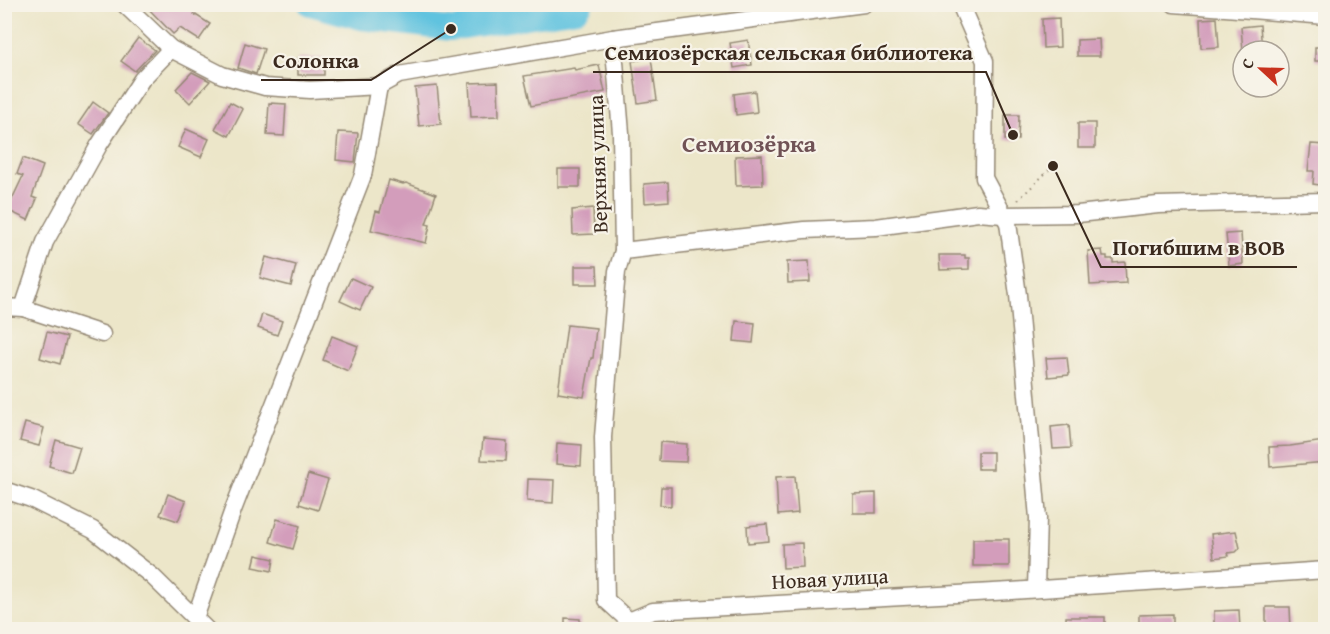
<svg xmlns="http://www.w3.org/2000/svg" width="1330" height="634" font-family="'Gentium Book Plus',serif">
	<rect width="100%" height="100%" fill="#f7f3e8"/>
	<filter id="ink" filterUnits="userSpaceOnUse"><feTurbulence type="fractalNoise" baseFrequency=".0167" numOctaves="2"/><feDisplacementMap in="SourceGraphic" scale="12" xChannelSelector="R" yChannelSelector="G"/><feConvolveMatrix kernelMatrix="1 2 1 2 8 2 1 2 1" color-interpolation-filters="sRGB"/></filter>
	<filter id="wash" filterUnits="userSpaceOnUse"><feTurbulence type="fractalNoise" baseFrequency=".008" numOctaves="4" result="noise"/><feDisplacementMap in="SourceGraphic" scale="24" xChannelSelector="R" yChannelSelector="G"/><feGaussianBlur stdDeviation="1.35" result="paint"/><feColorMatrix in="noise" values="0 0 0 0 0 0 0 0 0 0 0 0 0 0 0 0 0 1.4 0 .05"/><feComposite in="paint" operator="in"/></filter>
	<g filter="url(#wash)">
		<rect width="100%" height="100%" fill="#ece6c9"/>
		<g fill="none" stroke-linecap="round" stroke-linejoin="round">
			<polyline stroke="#61c3df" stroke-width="24" points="310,4 361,18 451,29 577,9 581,4"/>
		</g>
		<g id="blocks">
			<g fill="#d39dbb">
				<polygon points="144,4 204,4 194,14 210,24 199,40 180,28 173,34"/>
				<polygon points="1059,18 1060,47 1043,48 1042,19"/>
				<polygon points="1217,18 1219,47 1201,48 1200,19"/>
				<polygon points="1260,25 1262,51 1243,51 1241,27"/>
				<polygon points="138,38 155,50 135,71 121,61"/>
				<polygon points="1099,39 1100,56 1077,56 1077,40"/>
				<polygon points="748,40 752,65 734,68 730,43"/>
				<polygon points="245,43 264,49 256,74 238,68"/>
				<rect x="1315" y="47" width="11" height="14"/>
				<rect x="298" y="58" width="26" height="17"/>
				<polygon points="651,58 657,100 638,103 632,61"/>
				<polygon points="599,65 605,92 531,106 524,76 574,68 575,70"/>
				<polygon points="192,72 210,81 190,103 176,89"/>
				<polygon points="498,82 499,116 471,117 469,83"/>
				<polygon points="437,86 441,124 419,126 415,88"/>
				<polygon points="755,91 757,112 736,115 734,94"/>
				<polygon points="93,102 108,113 93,134 78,124"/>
				<polygon points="230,102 243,109 229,136 215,129"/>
				<polygon points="269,103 286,104 284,136 267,135"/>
				<polygon points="1005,115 1019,115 1018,140 1005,140"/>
				<rect x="1078" y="123" width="17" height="25"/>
				<polygon points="186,129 209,139 201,157 178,147"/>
				<polygon points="338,132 358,133 355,162 336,160"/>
				<polygon points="1311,144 1326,145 1326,186 1313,184 1314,171 1308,171"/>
				<polygon points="762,155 763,185 736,186 735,156"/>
				<polygon points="23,158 43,166 32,197 37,199 28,220 7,210 23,176 17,174"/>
				<rect x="558" y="169" width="22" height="18"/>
				<polygon points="389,180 403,184 406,183 436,194 426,224 430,225 426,243 371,230 376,211 380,212"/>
				<polygon points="668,182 669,201 645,203 644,184"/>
				<polygon points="593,208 594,234 573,235 572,210"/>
				<polygon points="1241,233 1243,264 1229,266 1226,234"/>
				<polygon points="1102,250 1103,256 1107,256 1107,259 1113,259 1113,263 1125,262 1126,283 1090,285 1088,251"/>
				<polygon points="939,255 965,255 965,258 969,258 969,269 940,270"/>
				<polygon points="266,257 296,265 291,286 260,278"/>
				<polygon points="809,261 810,282 788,283 787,262"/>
				<polygon points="575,266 597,266 598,284 575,284"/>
				<polygon points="351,278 371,287 360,310 340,301"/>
				<polygon points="262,314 282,321 277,335 258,328"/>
				<polygon points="736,321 755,323 753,343 734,341"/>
				<polygon points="567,325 596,328 593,358 591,358 584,397 558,393"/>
				<polygon points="47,332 67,337 60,364 40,358"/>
				<polygon points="332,336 358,346 348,371 323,360"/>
				<polygon points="1067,357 1069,375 1048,377 1046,358"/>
				<polygon points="25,423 44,428 39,446 20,441"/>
				<polygon points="1069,425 1071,448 1053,449 1051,427"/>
				<polygon points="483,439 507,441 506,461 481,460"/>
				<polygon points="56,440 80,447 72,473 49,466"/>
				<polygon points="1324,441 1326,462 1270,467 1269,447 1290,446"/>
				<polygon points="660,442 687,444 686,462 659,461"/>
				<polygon points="557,443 582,445 581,466 556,464"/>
				<rect x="978" y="452" width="15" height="17"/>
				<polygon points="308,474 328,480 318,510 299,504"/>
				<polygon points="795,476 798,513 778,515 776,477"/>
				<polygon points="528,479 554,480 553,503 527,501"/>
				<polygon points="661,487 671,487 671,506 660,505"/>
				<polygon points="876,493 876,513 853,513 853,494"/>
				<polygon points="168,494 186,501 178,521 160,515"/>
				<polygon points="277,519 300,526 293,549 270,542"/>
				<polygon points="767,524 769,541 748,543 747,526"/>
				<polygon points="1236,531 1240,548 1236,552 1228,553 1229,556 1214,558 1211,534"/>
				<rect x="973" y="539" width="36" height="27"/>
				<polygon points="802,543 803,567 783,568 782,544"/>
				<polygon points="256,555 274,559 272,571 253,567"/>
				<polygon points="1266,607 1290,607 1291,630 1266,630"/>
				<polygon points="1239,610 1240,630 1214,630 1214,611"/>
				<polygon points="1173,614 1173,630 1139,630 1139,615"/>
				<rect x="1066" y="617" width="39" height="13"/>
				<polygon points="565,618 580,619 580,630 565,630"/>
			</g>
		</g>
	</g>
	<g filter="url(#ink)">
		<use href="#blocks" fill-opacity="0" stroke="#948874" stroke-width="1.5"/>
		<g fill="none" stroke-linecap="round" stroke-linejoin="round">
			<g stroke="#948874" stroke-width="19">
				<g id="minor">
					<polyline points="124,4 171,49 222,75 265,87 310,90 379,86 399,75 613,38 864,4"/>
					<polyline points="960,4 985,61 984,178 1008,223 1018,295 1038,518 1036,588"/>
					<polyline points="1174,4 1326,16"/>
					<polyline points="613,38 621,133 623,251 617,271 603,437 606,600 629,621"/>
					<polyline points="623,251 804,230 876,227 978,213 1003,215 1078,214 1158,205 1326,201"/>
					<polyline points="4,307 23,308 45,242 99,145 142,79 171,49"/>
					<polyline points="23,308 102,334"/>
					<polyline points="4,490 31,499 93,530 152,576 207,630"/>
					<polyline points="195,618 233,510 363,175 379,86"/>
					<polyline points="629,621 653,611 1011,591 1326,570"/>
				</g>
			</g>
			<polyline stroke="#948874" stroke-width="2" stroke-dasharray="1.5 4.5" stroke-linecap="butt" points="1018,200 1053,166"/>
			<use href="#minor" stroke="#fff" stroke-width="16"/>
		</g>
	</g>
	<g text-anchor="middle" stroke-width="4.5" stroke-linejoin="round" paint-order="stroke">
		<g font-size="21" fill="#3b2a1e" stroke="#f7f3e8">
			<text transform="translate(598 164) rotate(-92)" y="7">Верхняя улица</text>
			<text transform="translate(830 579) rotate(-3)" y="7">Новая улица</text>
		</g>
		<g font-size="24" font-weight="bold" fill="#705255" stroke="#f7f3e8">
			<text x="749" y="152">Семиозёрка</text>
		</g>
	</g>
	<path fill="none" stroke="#3b2a1e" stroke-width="2" d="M1013 135L986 72H593M451 29L371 80H261M1053 166L1101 267H1297"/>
	<g fill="#3b2a1e" stroke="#f7f3e8" stroke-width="2">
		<circle cx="1013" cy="135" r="6"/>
		<circle cx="451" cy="29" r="6"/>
		<circle cx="1053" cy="166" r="6"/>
	</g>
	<g font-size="22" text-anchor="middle" font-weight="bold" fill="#3b2a1e" stroke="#f7f3e8" stroke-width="4.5" stroke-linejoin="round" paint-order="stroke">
		<text x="789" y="60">Семиозёрская сельская библиотека</text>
		<text x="316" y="68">Солонка</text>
		<text x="1199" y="255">Погибшим в ВОВ</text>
	</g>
	<rect width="1330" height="634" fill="none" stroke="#f7f3e8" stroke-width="24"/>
	<g transform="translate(1261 69) rotate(292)"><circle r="28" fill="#f7f3e8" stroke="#aca397" stroke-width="1.5"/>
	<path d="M0-4.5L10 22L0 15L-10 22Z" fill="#c8321e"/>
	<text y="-9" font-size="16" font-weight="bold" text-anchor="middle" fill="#3b2a1e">С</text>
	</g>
</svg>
